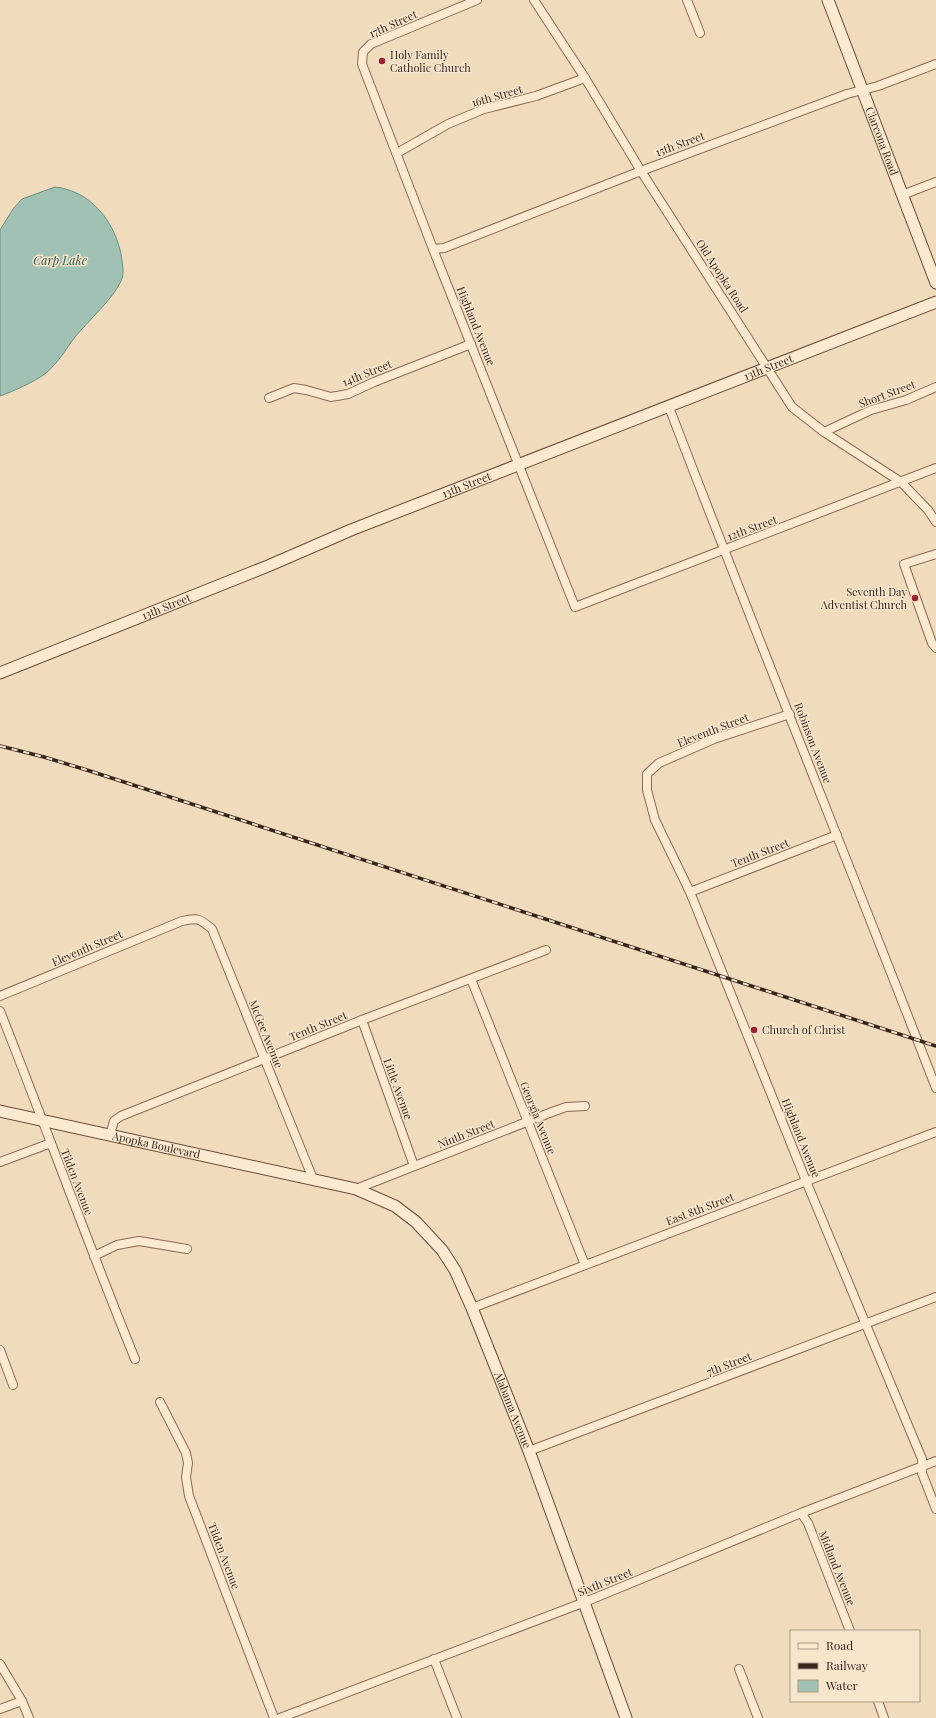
<svg xmlns="http://www.w3.org/2000/svg" width="936" height="1718" font-family="'Playfair Display',serif">
	<rect width="100%" height="100%" fill="#f0dbbc"/>
	<path fill="#a0c1b4" stroke="#688f81" d="M55 187C91 191 114 221 121 254 122 262 125 273 121 281 113 299 88 321 75 337 66 349 58 363 46 373 38 380 10 393 0 396V230L13 209 22 199Z"/>
	<g fill="none" stroke-linecap="round" stroke-linejoin="round">
		<g stroke="#896b55" stroke-width="10">
			<g id="street">
				<polyline points="477,0 371,44 363,52 362,64 433,249 575,607 936,468"/>
				<polyline points="534,0 585,78 641,171 792,407 824,432 901,482 928,510 936,522"/>
				<polyline points="687,0 700,33"/>
				<polyline points="397,153 448,124 484,109 536,96 585,78"/>
				<polyline points="902,195 936,182"/>
				<polyline points="433,249 444,248 641,171 847,94 878,86 936,64"/>
				<polyline points="269,398 294,388 306,390 331,397 348,394 374,382 471,344"/>
				<path d="M669 407C756 635 848 861 936 1088"/>
				<polyline points="824,432 871,410 906,400 936,387"/>
				<polyline points="936,554 904,564 932,643 936,648"/>
				<polyline points="790,714 714,739 659,763 647,774 647,790 655,820 690,892 806,1181 922,1459 922,1473 936,1509"/>
				<polyline points="690,892 837,835"/>
				<polyline points="471,979 585,1265"/>
				<path d="M0 996 182 921C198 917 200 919 212 929L313 1179"/>
				<path d="M0 1011C46 1127 88 1244 135 1359"/>
				<polyline points="362,1020 414,1166"/>
				<polyline points="110,1135 114,1121 121,1116 362,1020 546,950"/>
				<polyline points="0,1162 51,1143"/>
				<polyline points="356,1189 552,1112 566,1107 585,1106"/>
				<polyline points="94,1256 117,1245 139,1241 187,1249"/>
				<polyline points="472,1308 936,1132"/>
				<polyline points="0,1350 13,1385"/>
				<polyline points="160,1402 186,1453 188,1463 186,1477 189,1496 274,1718"/>
				<polyline points="529,1451 936,1297"/>
				<polyline points="801,1513 808,1523 850,1631"/>
				<polyline points="434,1659 457,1718"/>
				<polyline points="0,1664 22,1701 29,1718"/>
				<polyline points="739,1669 758,1718"/>
				<polyline points="878,1701 884,1718"/>
				<polyline points="0,1709 22,1701"/>
				<polyline points="280,1718 585,1602 801,1513 936,1461"/>
			</g>
		</g>
		<g stroke="#6a4c38" stroke-width="13">
			<g id="secondary">
				<path id="s1" d="M828 0 936 283"/>
				<path id="s2" d="M0 673 268 566 351 530 936 302"/>
				<path id="s3" d="M0 1111 356 1189 395 1206 416 1222 442 1250 455 1270 472 1308 529 1451 626 1718"/>
			</g>
		</g>
		<use href="#street" stroke="#fbe9d0" stroke-width="8"/>
		<use href="#secondary" stroke="#fbe9d0" stroke-width="11"/>
		<g stroke="#37251b" stroke-width="3.5">
			<polyline id="rail" points="0,746 44,757 90,771 936,1046"/>
		</g>
		<use href="#rail" stroke="#f7e6cc" stroke-width="2" stroke-dasharray="6" stroke-linecap="butt"/>
	</g>
	<g fill="#9c2130" stroke="#f7e6cc" stroke-width="1.5">
		<circle cx="382" cy="61" r="4"/>
		<circle cx="915" cy="598" r="4"/>
		<circle cx="754" cy="1030" r="4"/>
	</g>
	<g text-anchor="middle" stroke-width="3" stroke-linejoin="round" paint-order="stroke">
		<g font-size="11" fill="#37251b" stroke="#f7e6cc">
			<text transform="translate(393 24) rotate(-24)" y="4">17th Street</text>
			<text transform="translate(497 96) rotate(-16)" y="4">16th Street</text>
			<text dy="4" stroke="none"><textPath href="#s1" startOffset="151">Clarcona Road</textPath></text>
			<text transform="translate(680 144) rotate(-20)" y="4">15th Street</text>
			<text transform="translate(722 276) rotate(57)" y="4">Old Apopka Road</text>
			<text transform="translate(476 326) rotate(68)" y="4">Highland Avenue</text>
			<text dy="4" stroke="none"><textPath href="#s2" startOffset="827">13th Street</textPath></text>
			<text transform="translate(367 373) rotate(-22)" y="4">14th Street</text>
			<text transform="translate(887 394) rotate(-20)" y="4">Short Street</text>
			<text dy="4" stroke="none"><textPath href="#s2" startOffset="503">13th Street</textPath></text>
			<text transform="translate(752 528) rotate(-20)" y="4">12th Street</text>
			<text dy="4" stroke="none"><textPath href="#s2" startOffset="179">13th Street</textPath></text>
			<text transform="translate(713 730) rotate(-21)" y="4">Eleventh Street</text>
			<text transform="translate(813 743) rotate(69)" y="4">Robinson Avenue</text>
			<text transform="translate(760 853) rotate(-21)" y="4">Tenth Street</text>
			<text transform="translate(87 948) rotate(-23)" y="4">Eleventh Street</text>
			<text transform="translate(318 1026) rotate(-22)" y="4">Tenth Street</text>
			<text transform="translate(266 1034) rotate(68)" y="4">McGee Avenue</text>
			<text transform="translate(398 1089) rotate(70)" y="4">Little Avenue</text>
			<text transform="translate(538 1118) rotate(68)" y="4">Georgia Avenue</text>
			<text transform="translate(466 1134) rotate(-21)" y="4">Ninth Street</text>
			<text transform="translate(801 1138) rotate(68)" y="4">Highland Avenue</text>
			<text dy="4" stroke="none"><textPath href="#s3" startOffset="160">Apopka Boulevard</textPath></text>
			<text transform="translate(77 1182) rotate(69)" y="4">Tilden Avenue</text>
			<text transform="translate(700 1209) rotate(-21)" y="4">East 8th Street</text>
			<text transform="translate(729 1364) rotate(-21)" y="4">7th Street</text>
			<text dy="4" stroke="none"><textPath href="#s3" startOffset="647">Alabama Avenue</textPath></text>
			<text transform="translate(224 1556) rotate(69)" y="4">Tilden Avenue</text>
			<text transform="translate(837 1568) rotate(68)" y="4">Midland Avenue</text>
			<text transform="translate(605 1582) rotate(-22)" y="4">Sixth Street</text>
		</g>
		<g font-size="11" fill="#37251b" stroke="#f7e6cc" text-anchor="start">
			<text x="390" y="59">Holy Family<tspan x="390" dy="13">Catholic Church</tspan></text>
			<text x="907" y="596" text-anchor="end">Seventh Day<tspan x="907" dy="13">Adventist Church</tspan></text>
			<text x="762" y="1034">Church of Christ</text>
		</g>
		<g font-size="12" font-style="italic" fill="#295850" stroke="#f7e6cc">
			<text x="60" y="265">Carp Lake</text>
		</g>
	</g>
	<rect x="790" y="1630" width="130" height="72" fill="#f7e6cc" stroke="#aa9985"/>
	<rect x="798" y="1643" width="20" height="6" fill="#fbe9d0" stroke="#aa9985"/>
	<text x="826" y="1650" font-size="12" fill="#37251b">Road</text>
	<rect x="798" y="1663" width="20" height="6" fill="#37251b" stroke="#aa9985"/>
	<text x="826" y="1670" font-size="12" fill="#37251b">Railway</text>
	<rect x="798" y="1680" width="20" height="12" fill="#a0c1b4" stroke="#aa9985"/>
	<text x="826" y="1690" font-size="12" fill="#37251b">Water</text>
</svg>
